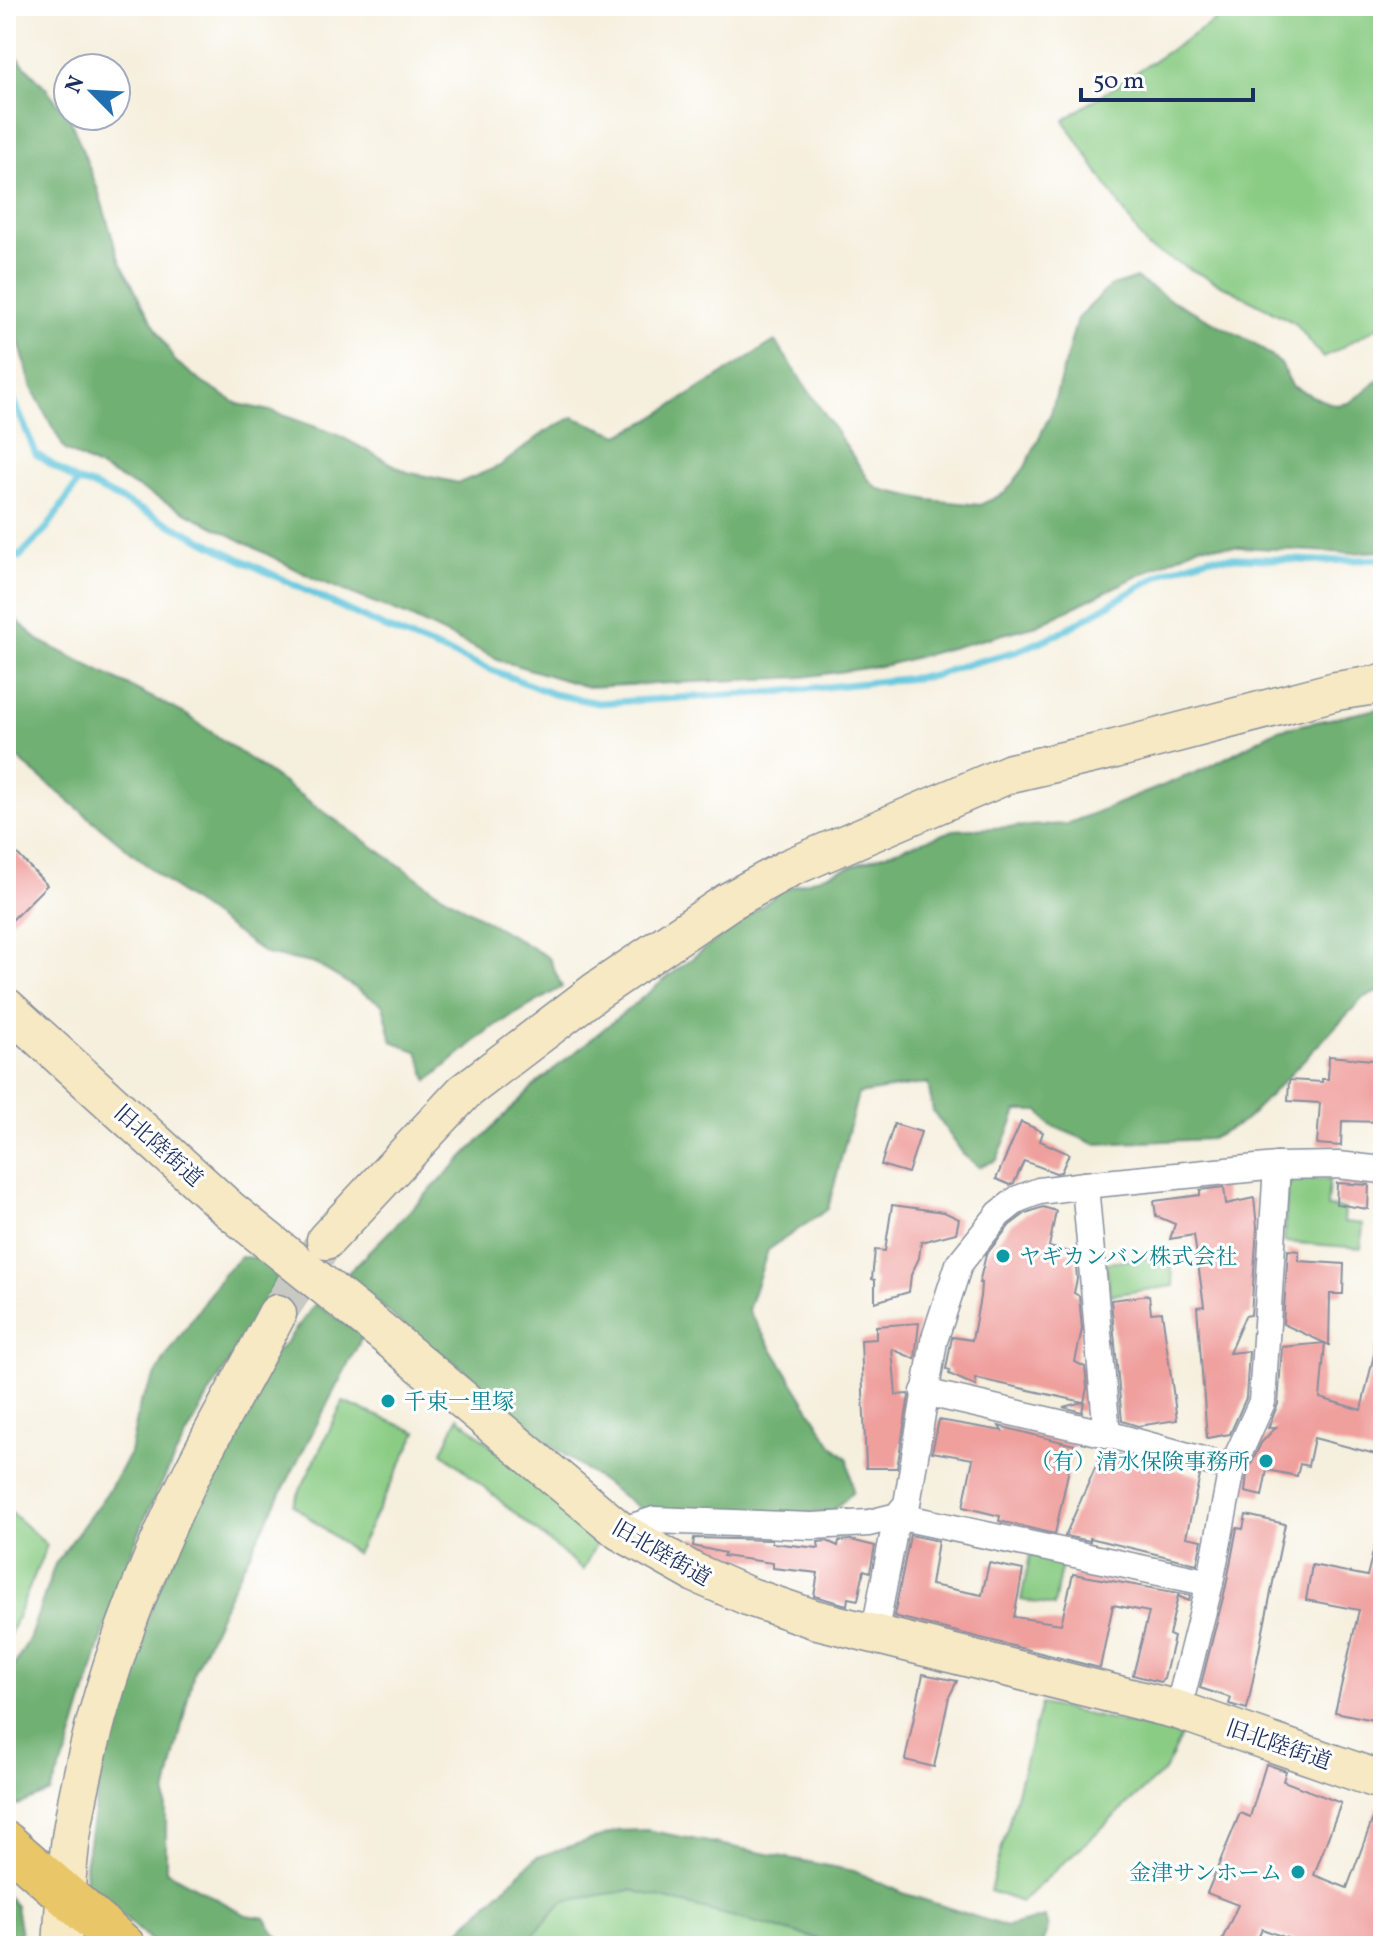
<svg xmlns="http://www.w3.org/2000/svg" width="1389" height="1952" font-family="Vollkorn,'Noto Serif JP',serif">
	<rect width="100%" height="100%" fill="#fff"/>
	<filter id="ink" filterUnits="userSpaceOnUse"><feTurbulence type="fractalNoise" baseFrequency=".0125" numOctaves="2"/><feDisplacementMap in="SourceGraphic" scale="16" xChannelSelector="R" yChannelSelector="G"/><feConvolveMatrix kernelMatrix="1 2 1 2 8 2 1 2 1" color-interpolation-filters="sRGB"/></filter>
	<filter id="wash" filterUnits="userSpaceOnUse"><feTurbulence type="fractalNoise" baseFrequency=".006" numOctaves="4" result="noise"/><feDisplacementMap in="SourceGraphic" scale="32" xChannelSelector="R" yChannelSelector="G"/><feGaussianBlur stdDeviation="1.8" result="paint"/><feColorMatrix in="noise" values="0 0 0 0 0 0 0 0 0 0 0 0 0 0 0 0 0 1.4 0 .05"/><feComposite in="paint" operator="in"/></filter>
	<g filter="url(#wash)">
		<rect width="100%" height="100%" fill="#f5efdd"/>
		<g fill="#8acc84" stroke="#527e71" stroke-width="2">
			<polygon points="1237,6 1383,6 1383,324 1323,358 1295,323 1147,247 1064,120"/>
			<polygon points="1293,1177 1329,1180 1327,1207 1345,1209 1344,1222 1363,1224 1361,1248 1284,1242 1287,1189"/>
			<polygon points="1170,1255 1174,1286 1110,1295 1106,1263"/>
			<polygon points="343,1402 417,1432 356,1554 293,1505"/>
			<polygon points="458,1417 599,1538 583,1570 442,1452"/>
			<polygon points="6,1508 47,1545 6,1644"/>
			<polygon points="1030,1555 1062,1561 1054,1606 1021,1600"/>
			<polygon points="1041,1704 1181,1736 1164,1771 1021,1902 990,1891"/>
			<polygon points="631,1890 845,1946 523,1946 564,1901"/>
		</g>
		<g fill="#6fb072" stroke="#457068" stroke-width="2">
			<polygon points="6,46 46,88 71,121 98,190 118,256 141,302 175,361 203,383 238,404 274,412 338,435 407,472 459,483 500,466 545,432 573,417 619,435 648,421 775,341 869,480 879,489 929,500 980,505 1005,493 1025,467 1051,413 1077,319 1109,287 1136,278 1169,299 1254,343 1281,364 1292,386 1312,396 1335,405 1349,403 1383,377 1383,551 1349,553 1201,545 1037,625 887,665 803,677 587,687 502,661 408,616 315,579 65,450 32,388 6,296"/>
			<polygon points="6,610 38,640 187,715 433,889 549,958 562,987 488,1030 428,1081 418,1052 392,1041 383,1005 316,964 266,954 184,896 6,749"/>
			<polygon points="1383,708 1383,990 1363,998 1245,1121 1211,1139 1095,1144 1050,1125 1039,1111 1017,1111 997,1160 979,1167 964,1155 933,1111 928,1083 858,1094 828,1209 768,1250 748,1310 832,1445 848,1459 853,1492 832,1512 693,1516 641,1509 549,1444 462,1368 411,1332 346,1275 537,1083 674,972 783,890 954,830 1067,824 1207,768 1277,730"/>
			<polygon points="241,1257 264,1258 277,1278 260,1313 210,1393 174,1458 146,1516 118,1585 68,1752 50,1792 18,1805 6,1804 6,1681 30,1637 55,1564 109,1490 130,1453 140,1403 164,1360 224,1273"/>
			<polygon points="315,1304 363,1335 236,1580 194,1671 166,1795 166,1871 246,1915 265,1918 283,1946 157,1946 86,1883 85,1866 106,1743 136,1644 222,1443 263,1360 283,1346"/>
			<polygon points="647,1830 854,1871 903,1893 1007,1927 1045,1917 1048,1929 1041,1946 845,1946 631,1890 564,1901 523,1946 443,1946 537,1857 617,1831"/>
			<polygon points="6,1895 16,1906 23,1946 6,1946"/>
		</g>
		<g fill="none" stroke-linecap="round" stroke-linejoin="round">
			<g stroke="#5fc4dc" stroke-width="7">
				<polyline points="6,381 36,454 78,482"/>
				<polyline points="6,549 19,557 47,528 78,482 91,485 248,563 388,629 553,694 598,703 777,692 933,676 961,666 1018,651 1060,633 1167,571 1210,557 1323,561 1383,559"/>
			</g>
		</g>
		<g id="blocks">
			<g fill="#ef9f9c">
				<polygon points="6,842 47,885 6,926"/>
				<polygon points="1329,1056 1383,1061 1383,1122 1342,1121 1341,1146 1317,1144 1320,1103 1288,1101 1289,1080 1322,1082 1322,1079 1328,1079"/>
				<polygon points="1021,1122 1043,1132 1040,1141 1069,1154 1061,1172 1056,1173 1024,1161 1014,1183 1010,1185 996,1179"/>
				<polygon points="894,1124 921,1132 908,1173 881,1165"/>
				<polygon points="1337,1183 1369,1185 1368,1209 1336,1204"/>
				<polygon points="1224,1187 1226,1204 1254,1198 1257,1227 1251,1315 1245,1316 1229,1353 1249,1351 1246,1398 1230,1434 1207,1438 1197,1307 1204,1306 1194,1235 1170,1239 1175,1224 1156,1216 1154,1201 1200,1195 1200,1190"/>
				<polygon points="892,1205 944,1212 959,1219 956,1233 921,1242 919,1258 911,1275 909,1292 875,1302 875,1280 872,1279 875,1250 885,1251"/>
				<polygon points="1043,1207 1056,1211 1049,1247 1075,1253 1077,1279 1074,1293 1079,1296 1082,1329 1075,1362 1085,1367 1087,1388 1082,1412 1063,1407 1083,1402 975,1378 976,1386 949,1374 950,1370 946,1369 952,1337 972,1340 980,1297 981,1283 979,1283 986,1255 1010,1225 1026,1213"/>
				<polygon points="1288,1250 1299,1251 1299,1261 1344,1264 1343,1294 1330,1294 1329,1345 1283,1324"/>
				<polygon points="1149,1295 1151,1313 1162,1312 1177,1420 1138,1426 1122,1421 1111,1300"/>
				<polygon points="919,1323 915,1359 892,1349 896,1395 908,1394 909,1396 897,1468 866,1468 861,1340 876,1339 876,1326"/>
				<polygon points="1325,1343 1320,1398 1361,1410 1376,1346 1383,1347 1383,1456 1314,1438 1308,1466 1300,1464 1297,1476 1267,1470 1262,1496 1245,1492 1247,1473 1261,1443 1276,1427 1268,1428 1278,1404 1282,1347"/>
				<polygon points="939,1420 1002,1431 999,1426 1074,1445 1055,1534 999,1521 1000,1516 963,1507 973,1459 932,1452"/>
				<polygon points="1102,1452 1135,1458 1200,1476 1186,1537 1202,1540 1197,1564 1090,1538 1090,1541 1065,1536"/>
				<polygon points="1246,1515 1285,1524 1247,1709 1229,1704 1231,1698 1200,1688 1226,1586 1237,1528 1243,1529"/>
				<polygon points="910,1535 938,1541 931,1585 982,1595 989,1563 1023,1570 1014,1617 1061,1624 1073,1574 1190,1595 1189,1601 1178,1596 1169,1635 1174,1637 1164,1679 1160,1682 1133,1675 1149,1612 1113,1605 1100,1668 894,1616"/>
				<polygon points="694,1538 772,1540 772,1543 819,1548 818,1542 827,1541 838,1546 839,1541 851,1540 875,1546 870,1572 864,1570 858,1600 848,1598 847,1605 814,1596 818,1573 773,1568 773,1563 723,1556 725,1553 693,1546"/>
				<polygon points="1376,1540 1383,1541 1383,1722 1335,1712 1359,1610 1306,1600 1312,1565 1367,1576"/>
				<polygon points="923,1674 957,1681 949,1697 934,1767 905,1760"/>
				<polygon points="1266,1764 1286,1771 1283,1781 1341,1803 1314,1875 1347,1888 1379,1802 1383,1802 1383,1946 1309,1946 1262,1929 1255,1946 1219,1946 1238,1905 1207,1893 1240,1813 1250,1817"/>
			</g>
		</g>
	</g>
	<g filter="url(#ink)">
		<use href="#blocks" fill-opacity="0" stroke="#888f9e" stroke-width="2"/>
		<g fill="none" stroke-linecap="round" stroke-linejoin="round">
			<polyline stroke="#c9c9c4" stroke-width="38" stroke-dasharray="38 19" stroke-linecap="butt" points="277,1314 324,1243"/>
			<g stroke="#888f9e" stroke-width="29">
				<g id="street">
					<polyline points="1085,1185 1107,1434"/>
					<polyline points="924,1392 1107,1434 1232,1468"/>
					<polyline points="620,1531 654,1520 812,1526 869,1523 897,1516 907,1504 934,1341 959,1264 999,1214 1018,1199 1039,1191 1085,1185 1277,1166 1338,1165 1383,1170"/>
					<polyline points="874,1635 897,1516 1210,1583"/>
					<polyline points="1178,1710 1210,1583 1232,1468 1262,1402 1277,1166"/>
				</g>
			</g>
			<g stroke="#888f9e" stroke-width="41">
				<g id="secondary">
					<polyline points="6,1007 230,1210 382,1332 620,1531 695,1573 750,1597 814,1619 1178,1710 1383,1781"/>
					<polyline points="326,1240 464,1092 595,992 728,902 789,868 1011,773 1115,749 1336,691 1383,684"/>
					<path d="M62 1946C65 1906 66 1865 73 1825 93 1705 137 1584 191 1475 218 1421 249 1368 277 1314"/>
				</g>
			</g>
			<g stroke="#888f9e" stroke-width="45">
				<polyline id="primary" points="6,1843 124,1946"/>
			</g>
			<use href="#street" stroke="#fff" stroke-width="26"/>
			<use href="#secondary" stroke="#f6e9c3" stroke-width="38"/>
			<use href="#primary" stroke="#e9c769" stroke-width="42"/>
		</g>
	</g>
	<g fill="#0f9aa8" stroke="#fff" stroke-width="3">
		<circle cx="1003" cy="1256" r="8"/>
		<circle cx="388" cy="1401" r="8"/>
		<circle cx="1266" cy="1461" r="8"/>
		<circle cx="1298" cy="1872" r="8"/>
	</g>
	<g text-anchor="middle" stroke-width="6" stroke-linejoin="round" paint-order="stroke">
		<g font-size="22" fill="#1b2f5e" stroke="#fff">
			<text transform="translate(159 1145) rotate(42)" y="8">旧北陸街道</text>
			<text transform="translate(662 1552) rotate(30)" y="8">旧北陸街道</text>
			<text transform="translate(1279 1744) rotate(19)" y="8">旧北陸街道</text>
		</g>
		<g font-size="22" fill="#0d838f" stroke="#fff" text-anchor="start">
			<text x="1019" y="1264">ヤギカンバン株式会社</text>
			<text x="404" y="1409">千束一里塚</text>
			<text x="1250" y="1469" text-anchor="end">（有）清水保険事務所</text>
			<text x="1282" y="1880" text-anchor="end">金津サンホーム</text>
		</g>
	</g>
	<rect width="1389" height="1952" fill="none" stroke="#fff" stroke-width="32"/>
	<g transform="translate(92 92) rotate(294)"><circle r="38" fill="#ffffff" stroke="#a4acbf" stroke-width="2"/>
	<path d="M0-6L14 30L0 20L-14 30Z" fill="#1f6fb2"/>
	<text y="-12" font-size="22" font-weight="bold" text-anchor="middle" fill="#1b2f5e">N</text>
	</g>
	<path d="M1081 88v12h172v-12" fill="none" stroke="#1b2f5e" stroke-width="4"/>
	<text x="1093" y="88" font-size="24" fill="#1b2f5e" stroke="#ffffff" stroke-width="6" paint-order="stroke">50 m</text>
</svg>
